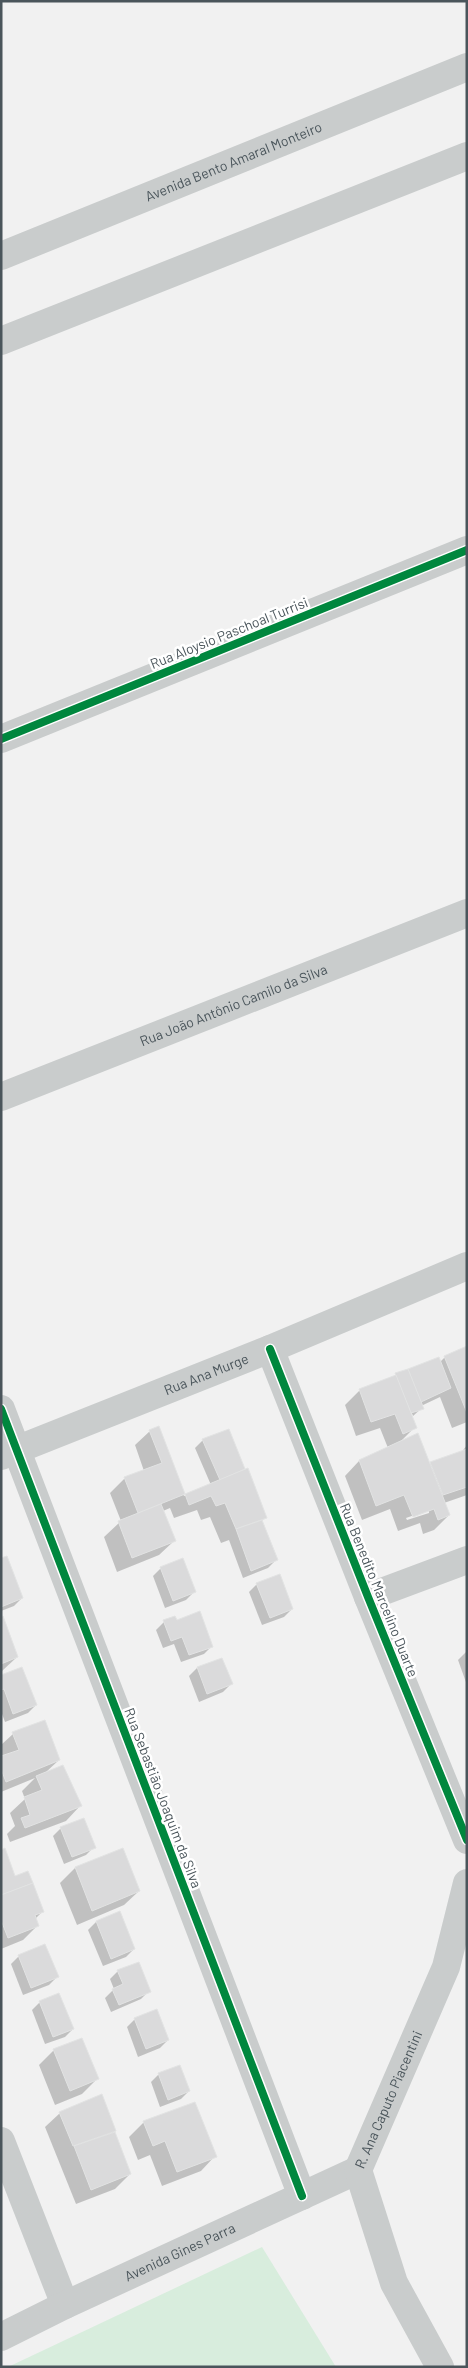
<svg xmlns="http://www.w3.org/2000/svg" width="468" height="2368" font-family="Barlow,sans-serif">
	<rect width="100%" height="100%" fill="#f1f1f1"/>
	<polygon fill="#d8eddd" points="262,2247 336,2367 8,2367"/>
	<g fill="#0003" fill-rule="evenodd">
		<path d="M467 1348V1422L452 1428 440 1397 421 1406 422 1408 413 1416 398 1377 415 1427 400 1442 429 1464 461 1453 467 1445V1495L444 1503 449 1515 434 1530 423 1534 420 1523 398 1531 390 1509 362 1520 345 1476 359 1461 388 1448 380 1428 356 1436 345 1405 360 1390 396 1375 440 1362 445 1357ZM429 1510V1513L407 1520 406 1518Z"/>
		<polygon points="158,1427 184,1496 211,1485 195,1448 203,1440 244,1469 240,1473 265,1517 261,1522 276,1560 268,1568 243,1578 229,1540 221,1543 210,1517 201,1520 197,1510 174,1518 170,1508 163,1511 174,1541 159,1555 117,1572 104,1537 121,1521 110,1493 125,1478 144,1471 135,1445 150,1431"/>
		<polygon points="1,1560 22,1598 14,1606 1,1611"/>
		<polygon points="161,1568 194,1592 186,1600 165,1608 153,1576"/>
		<polygon points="257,1584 292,1609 284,1617 262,1625 249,1592"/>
		<polygon points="174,1617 176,1622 212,1646 204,1654 181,1662 174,1644 163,1648 156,1630 164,1622"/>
		<polygon points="1,1618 17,1657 1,1672"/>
		<polygon points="466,1652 467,1652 467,1685 458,1660"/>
		<polygon points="221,1659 231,1684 223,1692 199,1702 189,1676 197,1668"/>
		<polygon points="1,1676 36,1705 28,1713 5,1722 1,1711"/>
		<polygon points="13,1734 59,1760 45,1773 80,1806 66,1821 10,1842 7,1834 15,1826 10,1813 25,1799 22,1791 35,1778 1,1792 1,1745"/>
		<polygon points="61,1828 94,1847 86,1855 64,1864 53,1836"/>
		<polygon points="123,1850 139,1891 124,1905 77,1925 60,1883 75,1868"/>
		<polygon points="1,1851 15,1877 42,1912 35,1919 38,1925 23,1940 1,1949"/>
		<polygon points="120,1913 134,1949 126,1957 103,1966 88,1930 96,1922"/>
		<polygon points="19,1956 57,1977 49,1985 23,1995 11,1964"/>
		<polygon points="118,1971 149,1991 141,1999 111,2012 105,1998 114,1989 110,1979"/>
		<polygon points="40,2002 73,2029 65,2037 45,2044 32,2010"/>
		<polygon points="135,2019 168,2040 160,2048 138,2057 127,2027"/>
		<polygon points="54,2050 97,2079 82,2094 55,2105 39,2065"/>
		<polygon points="159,2074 189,2091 181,2099 160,2107 151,2082"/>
		<polygon points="101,2096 130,2174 115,2189 76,2204 45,2127 60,2113"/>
		<polygon points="144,2122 215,2156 201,2171 162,2186 150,2155 138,2160 129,2137"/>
	</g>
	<g fill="#dadadb" stroke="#e2e3e3">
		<polygon points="467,1346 467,1413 444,1356"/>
		<polygon points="439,1357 451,1388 421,1402 408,1369"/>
		<polygon points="408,1369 424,1409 411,1413 395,1373"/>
		<polygon points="396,1375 417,1428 403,1434 395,1414 371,1422 359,1389"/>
		<polygon points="159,1426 185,1494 138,1513 124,1477 162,1463 149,1430"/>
		<polygon points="229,1429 245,1469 220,1480 202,1439"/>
		<polygon points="418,1433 450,1515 438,1520 434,1509 413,1517 404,1495 376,1506 359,1460"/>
		<polygon points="467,1449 467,1487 443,1495 430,1462"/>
		<polygon points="248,1468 267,1518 236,1529 225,1503 216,1506 211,1496 189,1505 185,1494"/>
		<polygon points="161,1504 176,1541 132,1558 118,1521"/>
		<polygon points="262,1520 278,1560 251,1571 236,1529"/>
		<polygon points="7,1556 23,1598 1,1607 1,1558"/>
		<polygon points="183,1558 196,1592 173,1601 160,1567"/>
		<polygon points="280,1574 293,1609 270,1618 256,1583"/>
		<polygon points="200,1611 213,1647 189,1655 182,1637 171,1641 163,1620 175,1616 177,1620"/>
		<polygon points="3,1616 18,1657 1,1664 1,1617"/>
		<polygon points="222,1658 233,1684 207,1694 197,1667"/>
		<polygon points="22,1667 37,1705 13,1714 4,1689 1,1690 1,1675"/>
		<polygon points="45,1720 60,1760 6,1782 1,1769 1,1756 19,1750 12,1732"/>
		<polygon points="63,1765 82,1806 25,1828 21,1818 30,1815 24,1797 42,1790 36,1776"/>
		<polygon points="84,1818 96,1848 72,1857 60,1827"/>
		<polygon points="5,1848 15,1876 28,1871 33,1883 1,1895 1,1850"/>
		<polygon points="123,1848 140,1891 92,1911 75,1867"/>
		<polygon points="33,1883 44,1912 35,1915 39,1926 8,1938 1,1920 1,1895"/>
		<polygon points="120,1911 135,1949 111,1959 96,1921"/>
		<polygon points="45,1944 59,1977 31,1988 18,1955"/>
		<polygon points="139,1962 151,1992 119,2005 112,1989 123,1984 117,1970"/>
		<polygon points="59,1993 74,2029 53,2037 39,2001"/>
		<polygon points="157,2009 169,2040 146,2049 134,2018"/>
		<polygon points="82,2038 99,2079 70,2091 53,2049"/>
		<polygon points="180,2065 190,2091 168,2100 158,2073"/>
		<polygon points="102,2094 116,2131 73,2146 59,2112"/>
		<polygon points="195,2102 217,2157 177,2172 165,2141 153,2146 143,2121"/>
		<polygon points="115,2132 131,2174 91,2190 74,2146"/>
	</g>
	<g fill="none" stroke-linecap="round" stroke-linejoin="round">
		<g stroke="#c9cccc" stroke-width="28">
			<polyline points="1,739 467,550"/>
			<path id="s1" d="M1 1097 467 913"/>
			<polyline points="270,1349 368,1597 467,1840"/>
			<polyline points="1,1409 302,2196"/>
			<path id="s2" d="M1 1456 270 1349 467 1266"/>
			<polyline points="368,1597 467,1560"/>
			<polyline points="1,2141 65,2305"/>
			<path id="s3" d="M1 2337 65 2305 358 2170"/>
			<path id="s4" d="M440 2367 394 2283 358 2170 446 1967 467 1883"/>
		</g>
		<g stroke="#c9cccc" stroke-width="28">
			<path id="s5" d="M1 256 467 67"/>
			<polyline points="1,341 467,156"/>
		</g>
		<g stroke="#fff" stroke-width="11">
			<g id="cycleway">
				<polyline points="1,739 467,550"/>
				<polyline points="270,1349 368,1597 467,1840"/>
				<polyline points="1,1409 302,2196"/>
			</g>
		</g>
		<use href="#cycleway" stroke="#00873e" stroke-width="8"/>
	</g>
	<g text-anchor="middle" stroke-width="5" stroke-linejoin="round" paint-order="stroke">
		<g font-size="14" fill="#4a555b" stroke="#fff">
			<text dy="5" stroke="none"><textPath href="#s5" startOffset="251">Avenida Bento Amaral Monteiro</textPath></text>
			<text transform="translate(229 633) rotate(-22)" y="5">Rua Aloysio Paschoal Turrisi</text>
			<text dy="5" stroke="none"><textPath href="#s1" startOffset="250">Rua João Antônio Camilo da Silva</textPath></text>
			<text dy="5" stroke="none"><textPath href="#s2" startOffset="221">Rua Ana Murge</textPath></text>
			<text transform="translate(379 1590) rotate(68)" y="5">Rua Benedito Marcelino Duarte</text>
			<text transform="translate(163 1798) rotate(69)" y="5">Rua Sebastião Joaquim da Silva</text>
			<text dy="5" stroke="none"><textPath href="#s4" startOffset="291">R. Ana Caputo Piacentini</textPath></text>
			<text dy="5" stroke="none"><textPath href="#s3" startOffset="198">Avenida Gines Parra</textPath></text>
		</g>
	</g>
	<rect width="468" height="2368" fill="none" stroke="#4a555b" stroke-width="5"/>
</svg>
